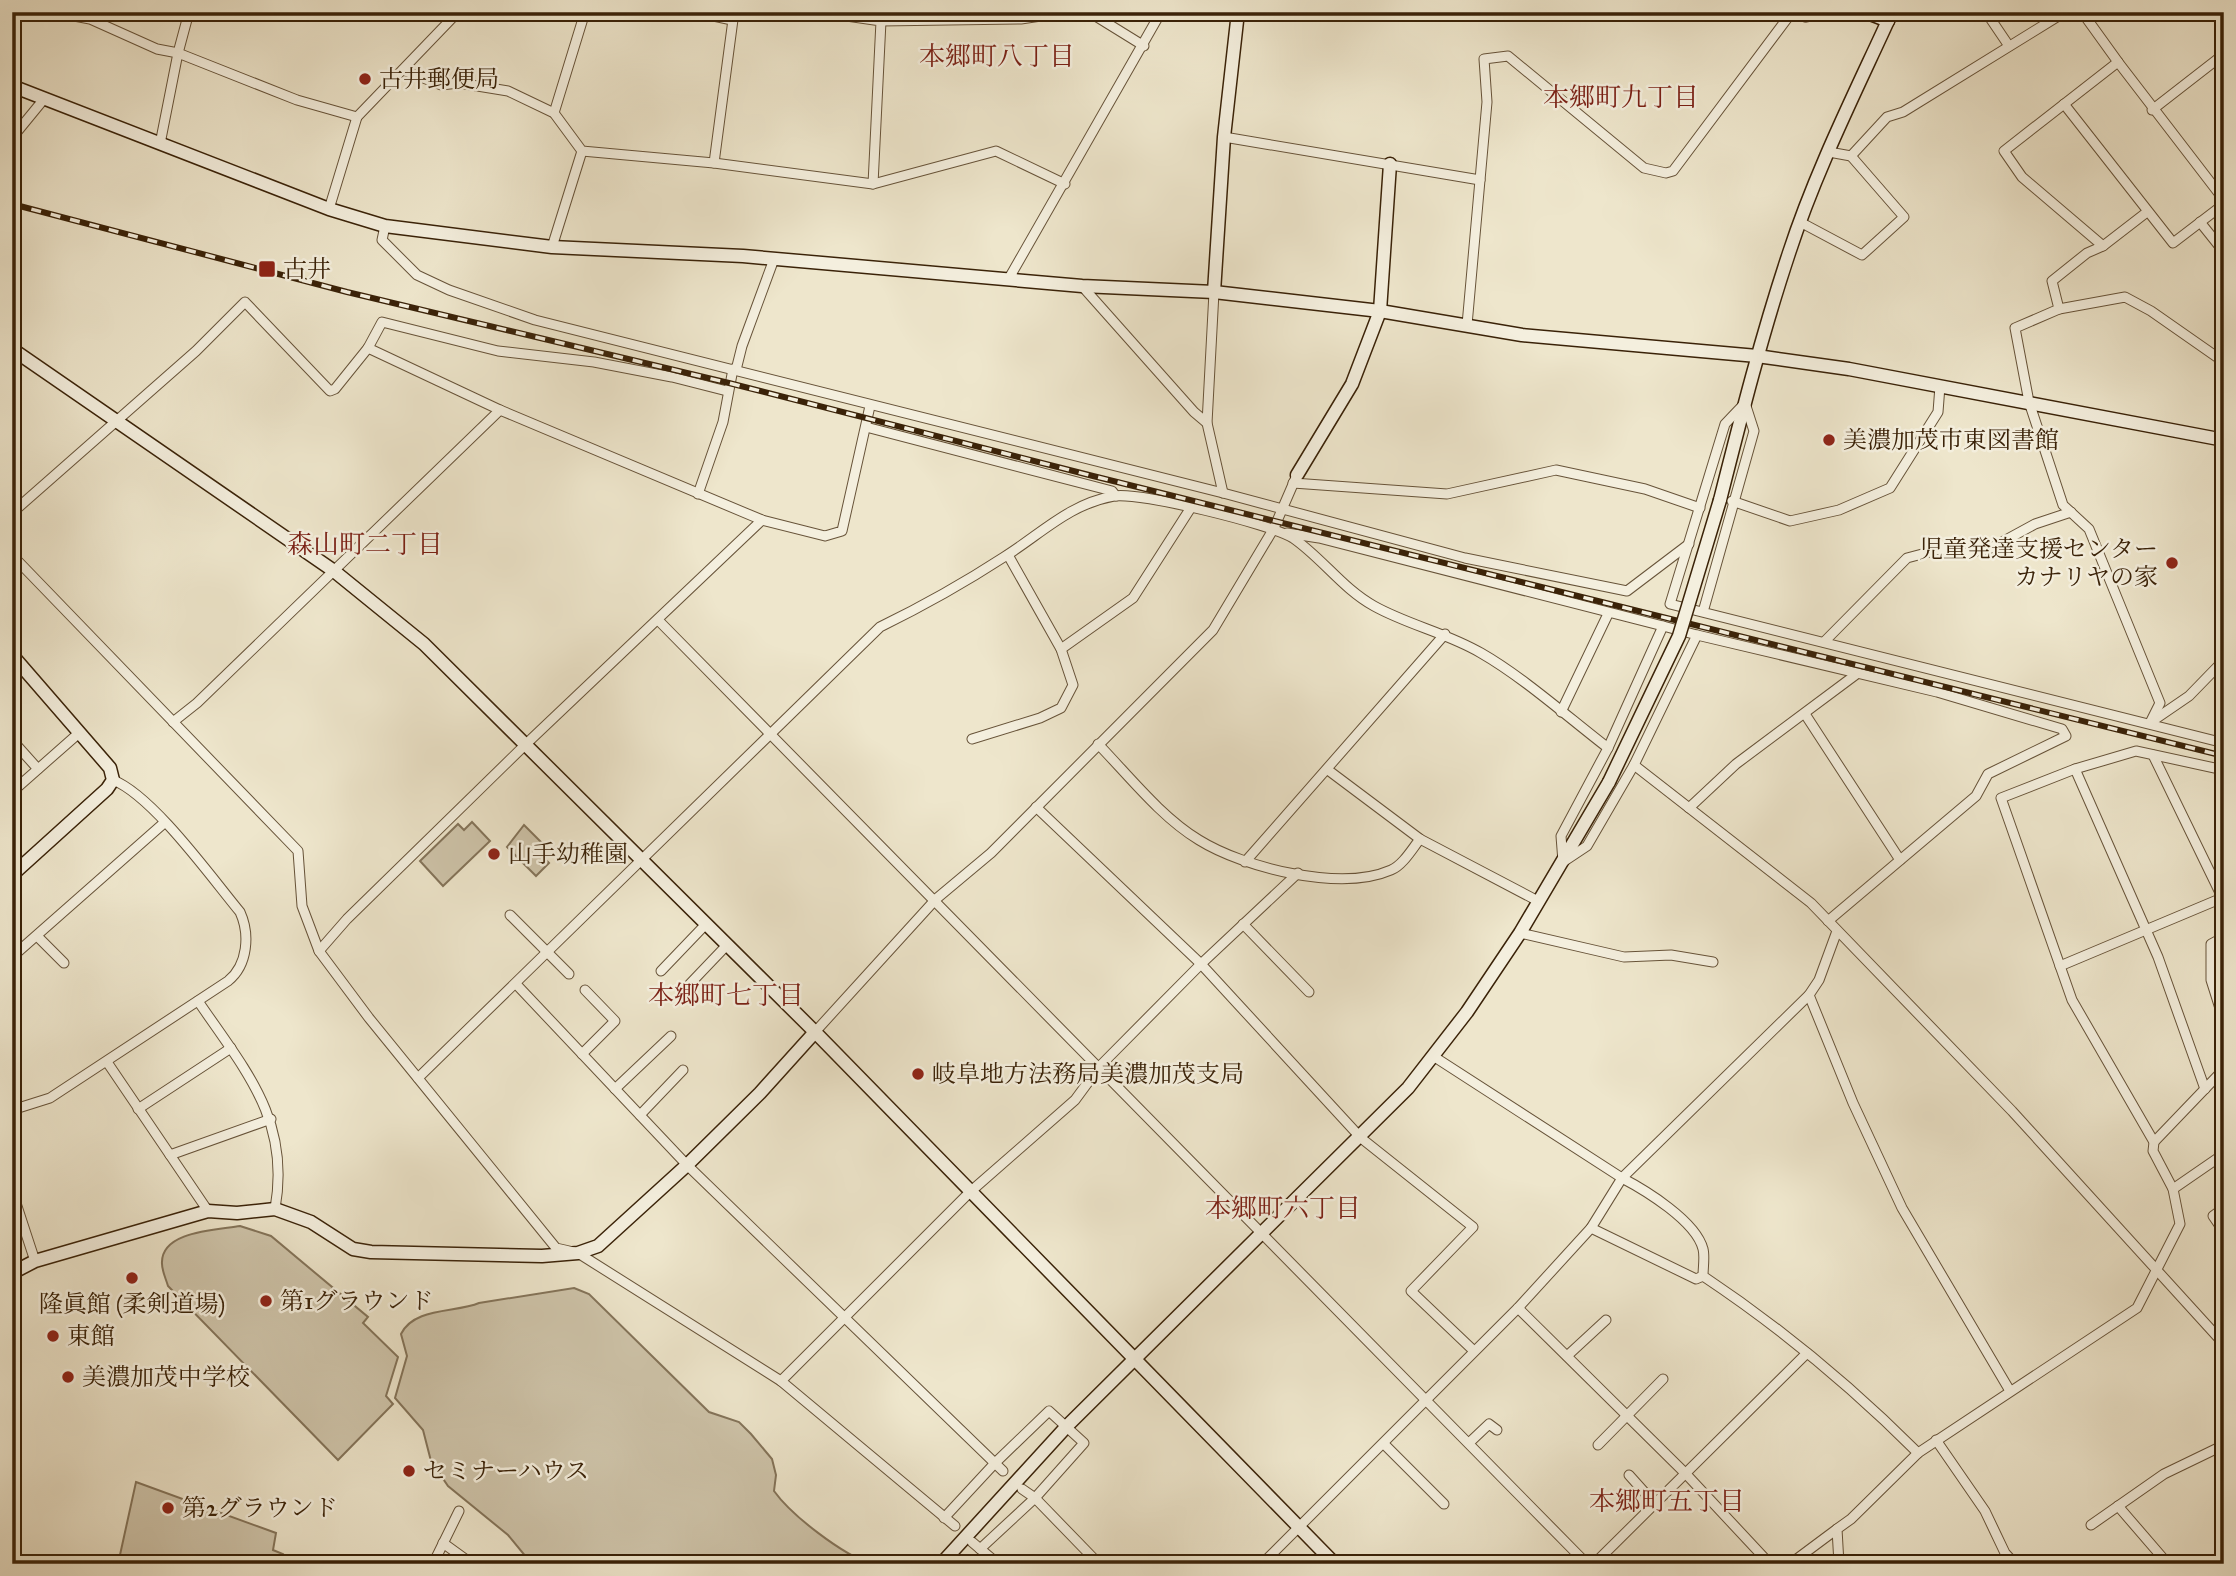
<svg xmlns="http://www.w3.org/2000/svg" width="2236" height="1576" font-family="'IM FELL Great Primer','Noto Serif JP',serif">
	<rect width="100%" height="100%" fill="#eee6cc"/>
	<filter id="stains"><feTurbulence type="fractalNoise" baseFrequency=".00286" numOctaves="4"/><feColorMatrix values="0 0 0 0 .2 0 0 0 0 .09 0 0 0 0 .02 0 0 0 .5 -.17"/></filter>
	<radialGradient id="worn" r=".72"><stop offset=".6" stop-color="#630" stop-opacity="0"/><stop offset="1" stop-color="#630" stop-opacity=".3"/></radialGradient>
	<g fill="#cfc5ab" stroke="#84745a" stroke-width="2">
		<polygon points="472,822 490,841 443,886 420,861 458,824 464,830"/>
		<polygon points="524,825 551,852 545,859 549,863 536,876 507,847"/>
		<path d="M240 1226 271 1236 368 1317 363 1323 398 1357 386 1396 393 1404 338 1460 168 1286C166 1279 162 1271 162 1264 160 1231 216 1230 240 1226Z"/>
		<path d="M574 1288 589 1294 709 1412 739 1422 751 1434 772 1459 776 1475 774 1491C792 1516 842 1554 871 1564L531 1563 508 1535 448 1486 431 1461 423 1430 395 1398 407 1356 401 1334C414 1307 456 1313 479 1303Z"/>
		<polygon points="136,1482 276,1533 273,1550 283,1554 281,1564 118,1564"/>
	</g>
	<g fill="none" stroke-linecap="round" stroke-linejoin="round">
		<g stroke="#675339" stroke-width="11">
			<g id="street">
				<polyline points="53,12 90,19 157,49 178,53 297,100 357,117"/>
				<polyline points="695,12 732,20"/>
				<polyline points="819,12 881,21 873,184"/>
				<polyline points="1089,12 1144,46"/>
				<polyline points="1986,12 2009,46"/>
				<polyline points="2082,12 2118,62"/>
				<polyline points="881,21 1021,19 1067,12"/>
				<polyline points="403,70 441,85 459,83 508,91 554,113 582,151 714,163 873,184 996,151 1065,184"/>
				<polyline points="2064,104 2173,243 2224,204"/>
				<polyline points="2152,110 2224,54"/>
				<polyline points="554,113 585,12"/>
				<polyline points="1224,137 1480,180"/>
				<polyline points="12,138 44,99"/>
				<polyline points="160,144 178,53 189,12"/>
				<polyline points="1829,152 1851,156 1887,117 1903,112 2065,12"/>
				<polyline points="714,163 734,12"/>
				<polyline points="329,209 357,117 458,12"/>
				<polyline points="1800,222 1862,255 1904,217 1851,156"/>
				<polyline points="2200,222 2224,252"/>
				<polyline points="385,226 382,240 417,275 449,290 535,320 1223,493 1465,558 1627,591 1689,544"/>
				<polyline points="2103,246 2147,212"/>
				<polyline points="552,247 582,151"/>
				<polyline points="1008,280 1161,12"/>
				<polyline points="1082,286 1194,412 1207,423"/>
				<polyline points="1214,292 1207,423 1223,493"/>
				<polyline points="2059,309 2125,297 2151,311 2224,362"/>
				<polyline points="1467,325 1487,102 1484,59 1508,56 1644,168 1666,173 1673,171 1792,12"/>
				<polyline points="368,348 382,322 498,351 594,362 672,377 727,391"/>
				<polyline points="736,370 742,346 774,259"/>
				<polyline points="866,427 1112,491 1116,496"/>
				<polyline points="1293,483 1447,494 1556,470 1645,489 1700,508"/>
				<polyline points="698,494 723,422 733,369"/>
				<polyline points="1732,501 1790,521 1839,510 1890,488 1938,412 1940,386"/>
				<polyline points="12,513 196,351 245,302 330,391 335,389 368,348 500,410 762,520 825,536 842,531 870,406"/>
				<polyline points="1287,533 1319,538 1663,626"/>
				<polyline points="12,555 298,851 302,906 319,951 369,1018 556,1248 578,1253 781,1381 955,1526"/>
				<polyline points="1703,612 1754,431 1745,403 1725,424 1670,604 2224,743"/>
				<polyline points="659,621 1587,1564"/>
				<polygon points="1663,626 1697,635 1634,765 1587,846 1563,862 1561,836 1608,748"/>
				<polyline points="1697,635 1937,692 2062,729 2066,736 1988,774 1976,796 1828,921"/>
				<polyline points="1824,642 1907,558 1941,549 1961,554 1991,548 2035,524 2071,512"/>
				<polyline points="1061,649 1133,598 1190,509"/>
				<polyline points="1561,712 1608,614"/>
				<polyline points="1805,714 1900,860"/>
				<polyline points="173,722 197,703 500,410"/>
				<polyline points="2151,722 2189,696 2224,660"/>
				<polyline points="2150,723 2160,703 2089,529 2063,505 2029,402 2015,328 2059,309 2052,281 2087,253 2103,246 2022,177 2004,151 2118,62 2224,200"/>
				<polyline points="972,739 1040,718 1061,708 1073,685 1061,649 1008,555"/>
				<polyline points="12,740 38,769"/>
				<path d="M1098 744C1129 776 1161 817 1199 840 1244 868 1341 892 1391 870 1403 865 1412 849 1420 839"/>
				<polyline points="2153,755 2224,901"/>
				<polyline points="1634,765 1811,903 2012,1111 2224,1344"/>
				<polyline points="2075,769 2158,957 2205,1089"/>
				<polyline points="1328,770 1420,839 1538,901"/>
				<polyline points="12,792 79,733"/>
				<polyline points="1036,807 1201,964 1361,1138 1473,1227 1411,1291 1474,1351"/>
				<polyline points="1689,808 1736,764 1858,673"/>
				<polyline points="1245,862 1445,634"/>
				<polyline points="510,915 569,974"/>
				<polyline points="1243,924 1309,992"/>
				<polyline points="1520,933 1624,957 1671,955 1713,962"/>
				<polyline points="37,936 64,963"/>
				<polyline points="2224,937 2211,944 2211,980 2224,1021"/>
				<polyline points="319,951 347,919 525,745 762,520"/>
				<polyline points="12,957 164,823"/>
				<polyline points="2060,966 2222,898"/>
				<polyline points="661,971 706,924"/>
				<polyline points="516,984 687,1165 1003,1471"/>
				<polyline points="685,989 727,945"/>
				<polyline points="1809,995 1853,1103 1902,1208 2010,1391"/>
				<path d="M198 1001C245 1070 291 1120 275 1209"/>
				<polyline points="815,1032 936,899 991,853 1213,630 1274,528 1297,475"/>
				<polyline points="582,1054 615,1021 585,990"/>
				<path d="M1433 1056 1622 1178C1645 1190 1696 1221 1703 1249 1705 1256 1703 1268 1703 1276 1781 1328 1852 1387 1918 1453"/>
				<polyline points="107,1062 208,1211"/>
				<path d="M418 1078 880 627C923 606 964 583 1004 557 1041 534 1069 504 1114 496 1140 492 1271 524 1293 538 1322 558 1343 589 1374 606 1408 625 1447 633 1481 653 1523 677 1569 718 1608 748"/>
				<polyline points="615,1089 671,1036"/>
				<polyline points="138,1109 231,1048"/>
				<path d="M12 1110 50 1098 228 981C248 965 250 934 240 912 211 877 153 796 113 780"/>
				<polyline points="640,1115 683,1070"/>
				<polyline points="2154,1142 2224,1069"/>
				<polyline points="170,1155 271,1119"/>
				<polyline points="2173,1189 2218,1158 2224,1166"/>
				<polyline points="12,1191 35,1261"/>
				<polyline points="2224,1208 2213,1216 2224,1232"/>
				<polyline points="1591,1228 1696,1279 1703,1276"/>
				<polyline points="1518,1308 1686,1474 1770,1564"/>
				<polyline points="1567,1356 1606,1320"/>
				<polyline points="781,1381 970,1192 1075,1100 1100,1066 1201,964 1298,873"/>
				<polyline points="1936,1440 1985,1511 2005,1553 2015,1564"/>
				<polyline points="1470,1442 1489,1424 1497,1430"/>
				<polyline points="1384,1444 1444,1504"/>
				<polyline points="1598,1445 1663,1379"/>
				<polyline points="1629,1475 1655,1504"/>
				<polyline points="1022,1489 1035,1498 1099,1564"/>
				<polyline points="2118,1506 2168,1564"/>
				<polyline points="944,1518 995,1463 1049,1411 1084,1443 1035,1498 980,1549"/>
				<polyline points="2091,1525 2164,1474 2224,1445"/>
				<polyline points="972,1542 998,1564"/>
				<polyline points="443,1543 472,1564"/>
				<polyline points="433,1564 459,1511"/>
				<polyline points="1262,1564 1518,1308 1591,1228 1622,1178 1809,995 1819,980 1837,931"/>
				<polyline points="1594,1564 1807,1353"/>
				<polyline points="1790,1564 1837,1529"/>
				<polyline points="1839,1564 1837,1529 1851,1519 1918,1453 2137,1308 2180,1224 2173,1189 2153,1151 2154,1142 2072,1000 2001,798 2075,769 2136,751 2224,770"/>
			</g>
		</g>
		<g stroke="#3a2208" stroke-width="15">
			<g id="secondary">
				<polyline points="1796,12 1805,15 1824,12"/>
				<polyline points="1865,12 1888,21"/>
				<polyline points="12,86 329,209 385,226 552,247 743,256 1082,286 1214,292 1380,311 1522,335 1757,356 1849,369 2224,440"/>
				<polyline points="1214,292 1224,137 1238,12"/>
				<polyline points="12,349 334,571 424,644 815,1032 1335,1564"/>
				<polyline points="1297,475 1352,384 1380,311 1390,164"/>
				<path d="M1720 500C1741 417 1762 334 1789 253 1816 170 1856 91 1892 12"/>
				<polyline points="12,655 110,768 113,780 107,789 12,875"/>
				<polyline points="12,1273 35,1261 208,1211 237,1213 275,1209 311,1222 353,1249 371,1252 542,1256 578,1253 598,1246 687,1165 760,1093 815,1032"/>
				<polyline points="941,1564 1067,1426 1408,1088 1467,1012 1520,933 1609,782"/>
			</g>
		</g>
		<use href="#street" stroke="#f4efde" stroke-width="9"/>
		<use href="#secondary" stroke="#f4efde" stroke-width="12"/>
		<g stroke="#3a2208" stroke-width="6">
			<polyline id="rail" points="12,204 347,292 729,383 1093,476 2224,756"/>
		</g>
		<use href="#rail" stroke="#f4efde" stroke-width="3.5" stroke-dasharray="10" stroke-linecap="butt"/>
		<g stroke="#3a2208" stroke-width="15" stroke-linecap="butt">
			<polyline id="secondary-bridge" points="1609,782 1679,636 1720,500"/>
		</g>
		<use href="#secondary-bridge" stroke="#f4efde" stroke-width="12"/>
	</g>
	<g fill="#8f2418" stroke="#f4efde" stroke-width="2.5">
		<circle cx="365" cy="79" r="7"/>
		<rect x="258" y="260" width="18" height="18" rx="3.5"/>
		<circle cx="1829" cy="440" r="7"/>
		<circle cx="2172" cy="563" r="7"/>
		<circle cx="494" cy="854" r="7"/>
		<circle cx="918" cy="1074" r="7"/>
		<circle cx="132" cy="1278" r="7"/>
		<circle cx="266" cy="1301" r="7"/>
		<circle cx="53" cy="1336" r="7"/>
		<circle cx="68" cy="1377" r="7"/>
		<circle cx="409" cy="1471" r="7"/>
		<circle cx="168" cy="1508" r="7"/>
	</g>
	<g text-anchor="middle" stroke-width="5" stroke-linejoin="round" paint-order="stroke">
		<g font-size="24" fill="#3a2208" stroke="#f4efde" text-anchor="start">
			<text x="379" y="87">古井郵便局</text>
			<text x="283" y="277">古井</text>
			<text x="1843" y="448">美濃加茂市東図書館</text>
			<text x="2158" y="557" text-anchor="end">児童発達支援センター<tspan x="2158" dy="28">カナリヤの家</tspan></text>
			<text x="508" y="862">山手幼稚園</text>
			<text x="932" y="1082">岐阜地方法務局美濃加茂支局</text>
			<text x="280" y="1309">第1グラウンド</text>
			<text x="132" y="1312" text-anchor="middle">隆眞館 (柔剣道場)</text>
			<text x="67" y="1344">東館</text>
			<text x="82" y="1385">美濃加茂中学校</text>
			<text x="423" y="1479">セミナーハウス</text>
			<text x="182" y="1516">第2グラウンド</text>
		</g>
		<g font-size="26" fill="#7a1f14" stroke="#f4efde">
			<text x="997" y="65">本郷町八丁目</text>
			<text x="1621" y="106">本郷町九丁目</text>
			<text x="365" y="553">森山町二丁目</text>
			<text x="726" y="1004">本郷町七丁目</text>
			<text x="1283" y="1217">本郷町六丁目</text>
			<text x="1667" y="1510">本郷町五丁目</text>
		</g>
	</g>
	<rect width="2236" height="1576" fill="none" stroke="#eee6cc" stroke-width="42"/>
	<rect x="14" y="14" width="2208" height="1548" fill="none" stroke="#3a2208" stroke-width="3.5"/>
	<rect x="21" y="21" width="2194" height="1534" fill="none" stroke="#3a2208" stroke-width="2"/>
	<rect width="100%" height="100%" filter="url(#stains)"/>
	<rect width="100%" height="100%" fill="url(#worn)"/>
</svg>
